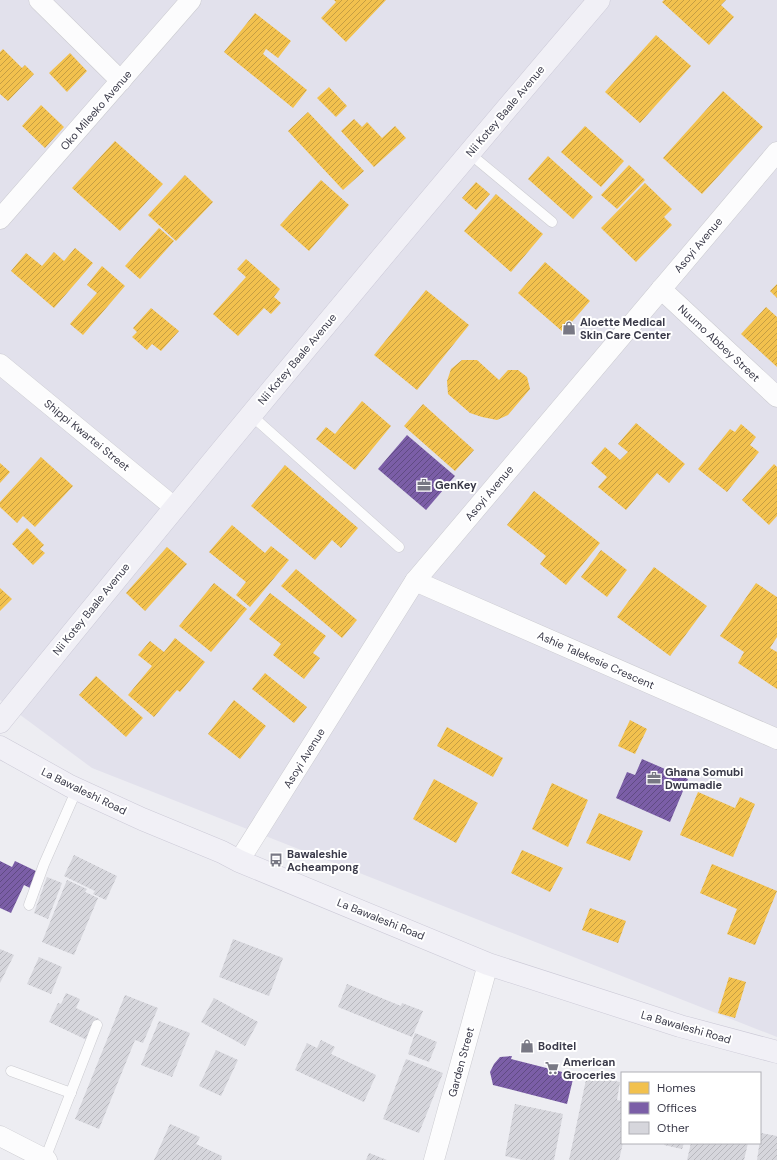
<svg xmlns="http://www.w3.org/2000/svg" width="777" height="1160" font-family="'DM Sans',sans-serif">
	<defs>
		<pattern id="homes-hatch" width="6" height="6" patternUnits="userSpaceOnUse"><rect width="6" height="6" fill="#f2c14e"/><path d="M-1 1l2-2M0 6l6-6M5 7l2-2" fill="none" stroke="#c59e43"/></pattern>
		<pattern id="offices-hatch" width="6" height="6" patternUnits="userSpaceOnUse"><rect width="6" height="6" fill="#7b5ea7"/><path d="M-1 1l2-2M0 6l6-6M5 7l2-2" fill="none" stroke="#604b83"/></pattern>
		<pattern id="building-hatch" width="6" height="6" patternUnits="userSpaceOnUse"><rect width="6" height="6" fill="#d6d6dc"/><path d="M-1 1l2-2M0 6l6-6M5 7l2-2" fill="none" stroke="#b8b8be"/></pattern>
	</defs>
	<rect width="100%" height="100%" fill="#ededf2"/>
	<polygon fill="#e2e1ec" points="0,0 777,0 777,1037 92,768 0,700"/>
	<g fill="url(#homes-hatch)">
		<polygon points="334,0 386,0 346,42 321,18 336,2"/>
		<polygon points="664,0 726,0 721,5 734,17 709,45 662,2"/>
		<polygon points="255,13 291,41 278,58 266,49 263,54 307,90 293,108 224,52"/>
		<polygon points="656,35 691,66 640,123 605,92"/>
		<polygon points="3,49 22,68 25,65 34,74 8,101 0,94 0,52"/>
		<polygon points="70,53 87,71 67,92 49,73"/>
		<polygon points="329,87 347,106 336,117 317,98"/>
		<polygon points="723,91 763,127 702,194 663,158"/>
		<polygon points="41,105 64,127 45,148 22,126"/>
		<polygon points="308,112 364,171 343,190 288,131"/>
		<polygon points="354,119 362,127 367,122 382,138 395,126 406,138 374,167 341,131"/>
		<polygon points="585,126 624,161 601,187 561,152"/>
		<polygon points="115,141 163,184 120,231 72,188"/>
		<polygon points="548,156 593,197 573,219 528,179"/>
		<polygon points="629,165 645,180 617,209 601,195"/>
		<polygon points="185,175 213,202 176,241 148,215"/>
		<polygon points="321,180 349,205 309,251 280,225"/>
		<polygon points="476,182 490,194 476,210 462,198"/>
		<polygon points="645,183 672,209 664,217 672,225 636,262 601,228"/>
		<polygon points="496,194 543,234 511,272 464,231"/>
		<polygon points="159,228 174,241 140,279 125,266"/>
		<polygon points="75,248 93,263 54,308 11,271 26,253 42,266 54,252 64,261"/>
		<polygon points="246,259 280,289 274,297 281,303 271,314 264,308 238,336 213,314 246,277 237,269"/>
		<polygon points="545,262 590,301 563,332 518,293"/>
		<polygon points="102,266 125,286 83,335 70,324 97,293 87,285"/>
		<polygon points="777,284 777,298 770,291"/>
		<polygon points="426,290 469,325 417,390 374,355"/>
		<polygon points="766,307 777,317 777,367 741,334"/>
		<polygon points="151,308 179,331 161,351 152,344 147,350 132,337 137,332 133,328"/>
		<polygon points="462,360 477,360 499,380 508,370 518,370 527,377 530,389 508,415 497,420 482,417 470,413 448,394 447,381 451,369"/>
		<polygon points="362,401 391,426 355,470 316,439 326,427 335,434"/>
		<polygon points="423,404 474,450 455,471 404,426"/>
		<polygon points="636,423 685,464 669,483 657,473 626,510 598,487 607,477 591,463 605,447 620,460 628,452 618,444"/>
		<polygon points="741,424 756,437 750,445 759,452 727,492 698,469 730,429 735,432"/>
		<polygon points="41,457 73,486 35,527 23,516 17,523 0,507 0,502"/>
		<polygon points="0,463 10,472 0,483"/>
		<polygon points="774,464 777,467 777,516 769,525 742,500"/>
		<polygon points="285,465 358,528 341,548 332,540 315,560 251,506"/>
		<polygon points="534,491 600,543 566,585 540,564 546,556 507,525"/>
		<polygon points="232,525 265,553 271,546 289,560 250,607 236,595 246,582 209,552"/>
		<polygon points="27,528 44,545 40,549 45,553 33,565 12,544"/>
		<polygon points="167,547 187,564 145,611 126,593"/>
		<polygon points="601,550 627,570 607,597 581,577"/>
		<polygon points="654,567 707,606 670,656 617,617"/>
		<polygon points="296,569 357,620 342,638 281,586"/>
		<polygon points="214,583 247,609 211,652 179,626"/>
		<polygon points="756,583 777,597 777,637 770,648 777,652 777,689 738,663 744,652 720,636"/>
		<polygon points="0,588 12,599 0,611"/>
		<polygon points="270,593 326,636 313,653 320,658 304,679 273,655 281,644 249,619"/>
		<polygon points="175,638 205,662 180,692 177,690 154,717 128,695 152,666 138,655 150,641 164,652"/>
		<polygon points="265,673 307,707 294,723 252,689"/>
		<polygon points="96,676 143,718 126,737 79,695"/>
		<polygon points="234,700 266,726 240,759 208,734"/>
		<polygon points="630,720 647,729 635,754 618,746"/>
		<polygon points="447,727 503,758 493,777 437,746"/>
		<polygon points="434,779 478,803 456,843 413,819"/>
		<polygon points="552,783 588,800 568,847 532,829"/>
		<polygon points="698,792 735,808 740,797 755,804 733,857 680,835"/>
		<polygon points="599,813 643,831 630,861 586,843"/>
		<polygon points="522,850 563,868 550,892 511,873"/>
		<polygon points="712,864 777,891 755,945 727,934 737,909 700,893"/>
		<polygon points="590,908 626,921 618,943 582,930"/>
		<polygon points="729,977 746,982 735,1018 718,1013"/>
	</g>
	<g fill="url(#offices-hatch)">
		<polygon points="407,435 455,476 426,510 378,469"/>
		<polygon points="642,759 688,779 670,822 616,798 627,772 635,775"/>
		<polygon points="0,861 12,867 15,861 38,872 30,888 24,885 11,913 0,908"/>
		<polygon points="512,1056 511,1059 574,1075 567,1104 493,1085 490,1072 494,1064 500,1057"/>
	</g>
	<g fill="url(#building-hatch)">
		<polygon points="74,855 117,876 106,900 93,894 95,891 64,876"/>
		<polygon points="47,877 62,883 48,919 34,913"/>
		<polygon points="67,880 87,889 85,892 98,898 74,955 42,942"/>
		<polygon points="233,939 283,958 269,996 219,977"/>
		<polygon points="0,949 14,955 0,983"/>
		<polygon points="39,957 62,967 51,994 27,984"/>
		<polygon points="347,984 401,1006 402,1003 423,1011 412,1037 338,1007"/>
		<polygon points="66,993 80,999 76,1008 99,1019 89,1041 49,1022 58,1003 61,1004"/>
		<polygon points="125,995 158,1008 143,1043 135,1040 99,1129 75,1119"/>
		<polygon points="214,998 258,1022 245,1046 201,1022"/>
		<polygon points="159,1021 190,1033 172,1077 141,1065"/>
		<polygon points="415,1033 437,1042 429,1062 408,1054"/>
		<polygon points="321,1040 335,1047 331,1054 376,1075 364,1102 295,1070 307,1043 317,1048"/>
		<polygon points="216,1050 238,1060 221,1096 199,1086"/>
		<polygon points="406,1059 443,1073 419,1133 383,1119"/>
		<polygon points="587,1075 620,1082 617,1100 622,1101 622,1118 620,1127 622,1127 623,1143 619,1160 569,1160"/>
		<polygon points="515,1104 563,1114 554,1160 523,1160 505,1156"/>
		<polygon points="170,1124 200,1137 196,1144 222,1156 221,1160 154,1160"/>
		<polygon points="761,1133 777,1136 777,1160 757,1160"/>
		<polygon points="665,1143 684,1143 682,1149 664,1145"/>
		<polygon points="691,1143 748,1143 744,1160 687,1160"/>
		<polygon points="369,1153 387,1160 366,1160"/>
	</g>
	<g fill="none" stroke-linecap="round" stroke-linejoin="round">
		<g stroke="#cbcbd0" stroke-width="11">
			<g id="lane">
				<polyline points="469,153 552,222"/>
				<polyline points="251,415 399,547"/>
				<polyline points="29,905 44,864 77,789"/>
				<polyline points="11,1071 71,1093"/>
				<polyline points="45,1159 97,1025"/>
			</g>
		</g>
		<g stroke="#cbcbd0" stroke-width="21">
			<g id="street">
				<polyline points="39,0 121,81"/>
				<polyline points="0,219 191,0"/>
				<polyline points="661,289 777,397"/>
				<polyline points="0,364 174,507"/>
				<polyline points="415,581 777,739"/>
				<polyline points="239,861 415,581 777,152"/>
				<polyline points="0,1136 47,1160"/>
				<polyline points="434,1160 488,964"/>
			</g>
		</g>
		<g stroke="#cccad7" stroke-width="23">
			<g id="secondary">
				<path d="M0 722C197 479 396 238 599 0"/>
				<polyline points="0,747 70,786 142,819 222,852 239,861 488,964 680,1026 777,1052"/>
			</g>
		</g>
		<use href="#lane" stroke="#fcfcfd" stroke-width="10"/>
		<use href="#street" stroke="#fcfcfd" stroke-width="20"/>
		<use href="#secondary" stroke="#f1f0f6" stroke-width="22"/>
	</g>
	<defs>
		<g id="shop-bare" transform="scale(1.08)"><path d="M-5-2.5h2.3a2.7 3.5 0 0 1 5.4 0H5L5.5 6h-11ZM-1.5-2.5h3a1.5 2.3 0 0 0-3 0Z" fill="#787884" stroke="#fff" stroke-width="2.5" paint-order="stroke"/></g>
		<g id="office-bare" transform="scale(1.08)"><path d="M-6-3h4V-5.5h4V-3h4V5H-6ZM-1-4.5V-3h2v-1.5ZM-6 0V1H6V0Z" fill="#787884" stroke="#fff" stroke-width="2.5" paint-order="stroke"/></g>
		<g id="bus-bare" transform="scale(1.08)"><path d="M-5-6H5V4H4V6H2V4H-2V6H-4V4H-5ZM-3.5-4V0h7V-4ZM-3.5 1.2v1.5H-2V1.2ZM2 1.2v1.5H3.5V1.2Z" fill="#787884" stroke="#fff" stroke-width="2.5" paint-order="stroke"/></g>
		<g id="supermarket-bare" transform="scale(1.08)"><path d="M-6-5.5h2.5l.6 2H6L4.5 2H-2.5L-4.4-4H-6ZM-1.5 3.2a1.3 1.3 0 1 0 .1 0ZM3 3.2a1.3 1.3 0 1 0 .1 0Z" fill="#787884" stroke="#fff" stroke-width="2.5" paint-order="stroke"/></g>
	</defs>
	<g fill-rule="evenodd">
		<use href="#shop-bare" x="569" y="328"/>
		<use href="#office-bare" x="424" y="485"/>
		<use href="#office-bare" x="654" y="778"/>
		<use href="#bus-bare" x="276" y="860"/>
		<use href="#shop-bare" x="527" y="1046"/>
		<use href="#supermarket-bare" x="552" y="1068"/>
	</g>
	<g text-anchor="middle" stroke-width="4" stroke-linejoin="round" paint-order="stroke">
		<g font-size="11" fill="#393948" stroke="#fff">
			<text transform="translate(96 110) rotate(-49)" y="4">Oko Mileeko Avenue</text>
			<text transform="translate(505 111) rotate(-50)" y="4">Nii Kotey Baale Avenue</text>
			<text transform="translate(698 245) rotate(-50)" y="4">Asoyi Avenue</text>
			<text transform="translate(719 343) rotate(43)" y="4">Nuumo Abbey Street</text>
			<text transform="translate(297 359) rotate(-50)" y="4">Nii Kotey Baale Avenue</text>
			<text transform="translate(87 435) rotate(39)" y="4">Shippi Kwartei Street</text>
			<text transform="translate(489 493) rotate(-50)" y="4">Asoyi Avenue</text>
			<text transform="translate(91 609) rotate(-51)" y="4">Nii Kotey Baale Avenue</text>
			<text transform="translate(596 660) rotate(24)" y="4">Ashie Talekesie Crescent</text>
			<text transform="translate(304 758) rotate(-58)" y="4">Asoyi Avenue</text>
			<text transform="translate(84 791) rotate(26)" y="4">La Bawaleshi Road</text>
			<text transform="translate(381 919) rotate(22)" y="4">La Bawaleshi Road</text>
			<text transform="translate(686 1027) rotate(16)" y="4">La Bawaleshi Road</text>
			<text transform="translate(461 1062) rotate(-75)" y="4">Garden Street</text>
		</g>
		<g font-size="11" font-weight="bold" fill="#393948" stroke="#fff" text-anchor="start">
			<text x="580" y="326">Aloette Medical<tspan x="580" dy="13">Skin Care Center</tspan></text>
			<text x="435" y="489">GenKey</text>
			<text x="665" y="776">Ghana Somubi<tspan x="665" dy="13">Dwumadie</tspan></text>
			<text x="287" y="858">Bawaleshie<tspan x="287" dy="13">Acheampong</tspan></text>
			<text x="538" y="1050">Boditel</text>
			<text x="563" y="1066">American<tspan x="563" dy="13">Groceries</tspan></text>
		</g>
	</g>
	<rect x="621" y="1072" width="140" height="72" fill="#ffffff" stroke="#b0b0b6"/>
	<rect x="629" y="1082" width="20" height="12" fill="#f2c14e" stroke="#b0b0b6"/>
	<text x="657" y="1092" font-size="12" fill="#393948">Homes</text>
	<rect x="629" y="1102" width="20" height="12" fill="#7b5ea7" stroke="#b0b0b6"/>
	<text x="657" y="1112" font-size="12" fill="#393948">Offices</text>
	<rect x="629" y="1122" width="20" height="12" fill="#d6d6dc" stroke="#b0b0b6"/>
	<text x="657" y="1132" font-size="12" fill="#393948">Other</text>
</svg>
